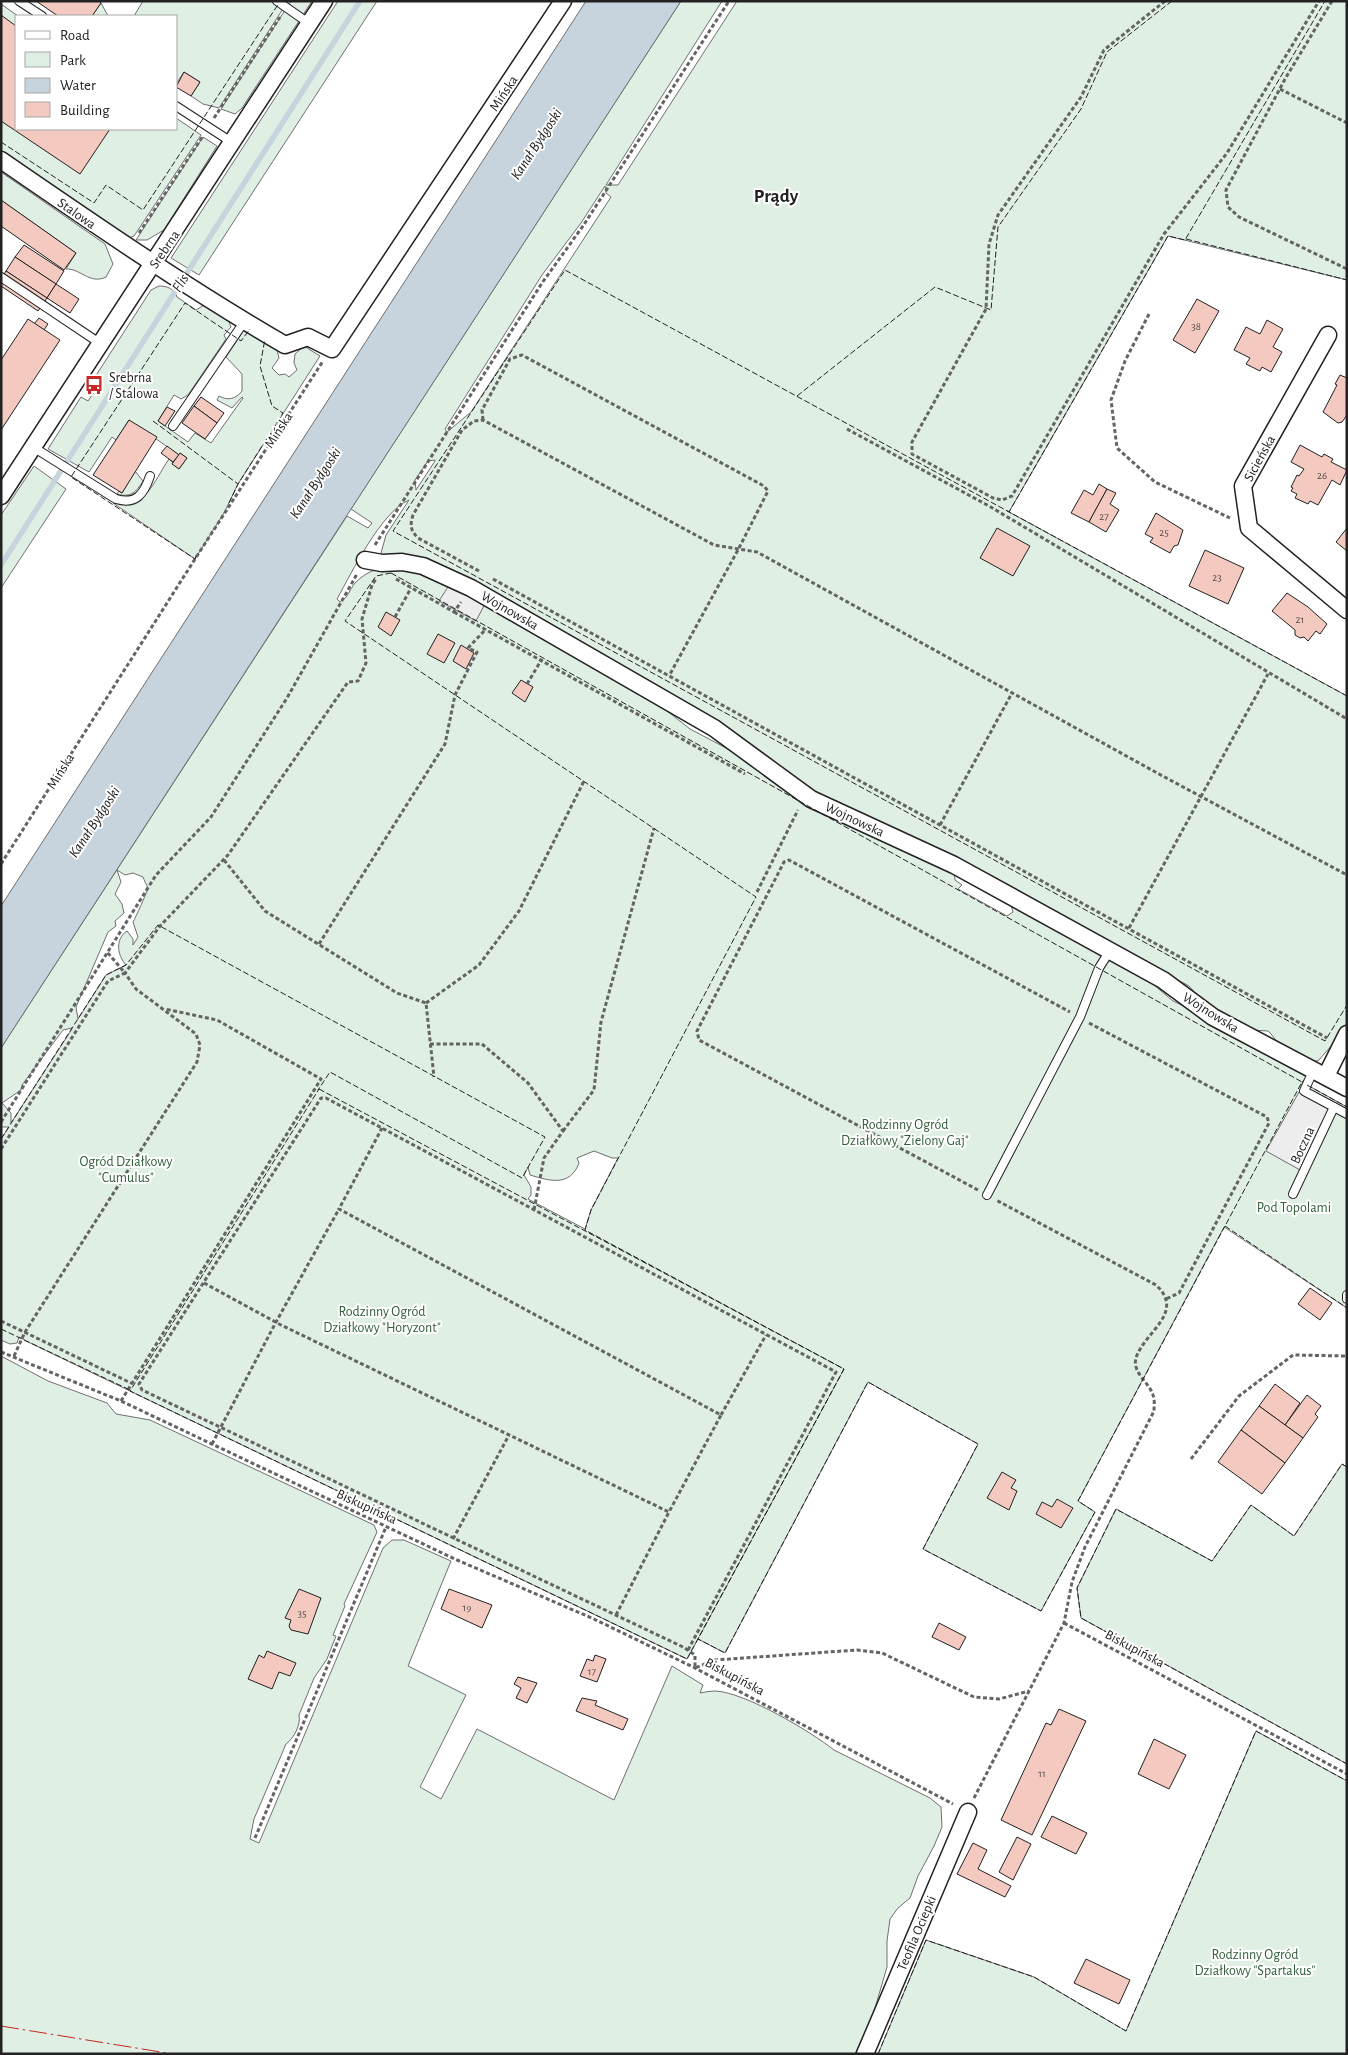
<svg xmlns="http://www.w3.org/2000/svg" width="1348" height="2055" font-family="'Alegreya Sans',sans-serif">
	<rect width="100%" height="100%" fill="#fff"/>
	<g fill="#e0efe3" stroke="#6f6f6f" fill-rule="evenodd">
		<polygon points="143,1 288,1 219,108 203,104 191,96 200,82 184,72 176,84 176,16 134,16"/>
		<polygon points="291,1 312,1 242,108 235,114 221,109"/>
		<polygon points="338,1 377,1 199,275 171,258"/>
		<path d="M681 1H722L606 185H618L737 1H1347V280L1168 236 1009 512 1347 696V1022L1340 1036 1318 1061C1304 1061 1287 1054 1278 1043 1274 1039 1273 1035 1268 1031L1251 1030 1214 1014 1189 986 1061 917 1012 894C1001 895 988 888 986 877L922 842 845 811 795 783 707 717 659 694 485 591 418 559 401 557 388 559 381 553 386 535 409 500C381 512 352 572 337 599L340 602C349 597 349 590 355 583 381 556 418 568 447 581L643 692 690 729 745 758 763 773 797 794 800 801 806 804H812L845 819 858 822 865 828 877 831 880 829 888 830 890 839 954 869 955 880 962 885 958 889 1007 916 1013 912 1011 905 1090 944 1112 961 1142 975 1173 1001 1202 1015 1221 1031H1230L1233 1037 1243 1038 1276 1060 1309 1074 1302 1082 1347 1107V1308L1224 1227 1078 1501 1095 1512 1041 1611 923 1549 978 1444 868 1382 725 1653 698 1639 687 1659 26 1341 19 1337 17 1343 10 1344 1 1340V1139L9 1127H1V1048L347 516 368 528 372 523 351 509ZM605 186 606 193 611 197 471 412 447 432 445 429 542 275 581 223ZM435 460V461L416 490 415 480 428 461ZM117 870 125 875 133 873 143 877C144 880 147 886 148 888 148 890 135 919 133 922L138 937 133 945V939L127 931C115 939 117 955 126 965L106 975 78 1019 76 1007 108 932 116 926 115 921 124 913 122 904 115 894 121 882ZM72 1028V1029L11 1123V1113L2 1103 21 1090 22 1085 63 1030ZM594 1151 612 1158H618L591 1210 585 1229 528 1199 531 1195V1187L524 1175 528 1167 530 1175C550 1181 570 1187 579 1163L577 1158Z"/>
		<polygon points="101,3 108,16 92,16"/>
		<polygon points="1,4 18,16 16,16 16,129 176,129 176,118 201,135 134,236 129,238 1,153"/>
		<polygon points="203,137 217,146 164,230 147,240 136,240"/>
		<path d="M1 172 105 244 113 264 106 277C90 285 80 268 66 269L76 253 1 200Z"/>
		<path d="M159 286C168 286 174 289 177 297L196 310 204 305 228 319 231 327 224 335 226 339 188 395 181 399 174 395 158 421 188 442 195 433 211 443 243 398 242 397 232 408 217 400 219 396C228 401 236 399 242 391V374L226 357 244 330 276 346 279 358 272 368 279 375 285 374 289 377 297 370 294 363 295 354 304 346 320 356 238 484 224 513 195 559 113 503C147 508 152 484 169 459L179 469 187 458 180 453 179 455 129 420 116 440 112 437 89 472 48 449 81 397 88 401 101 382 95 377 151 290Z"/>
		<polygon points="34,466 66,489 1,588 1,515"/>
		<path d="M135 471 143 481C136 492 131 498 117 494L119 491 122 493Z"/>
		<path d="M1 1356 48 1381 107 1403 116 1414 150 1420 374 1525 377 1532 344 1604 345 1606 333 1635 336 1636 327 1659 314 1678 299 1715C301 1725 294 1738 286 1744L254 1819 250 1839 259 1843 383 1548 392 1540H404L451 1561 408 1666 466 1695 420 1787 441 1799 477 1729 614 1800 672 1666 703 1685 700 1693C705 1692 711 1691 716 1691 746 1693 810 1731 834 1750L930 1798 941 1807 942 1827 934 1846 918 1876 910 1898 898 1908 890 1919 887 1941V1967L873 2015 855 2054H1Z"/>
		<polygon points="1342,1464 1347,1467 1347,1764 1081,1618 1077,1588 1116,1509 1212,1561 1251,1505 1294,1536"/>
		<polygon points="1256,1731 1347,1781 1347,2054 878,2054 926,1940 1034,1977 1126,2031"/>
	</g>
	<g fill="#ededed" stroke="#6f6f6f">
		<polygon points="453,579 488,598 476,621 439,601"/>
		<polygon points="1299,1092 1332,1111 1300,1170 1266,1151"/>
	</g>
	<polygon fill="#c7d3dd" stroke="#6f6f6f" points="586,1 681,1 1,1048 1,906"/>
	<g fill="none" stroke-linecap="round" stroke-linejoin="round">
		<polyline stroke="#c7d3dd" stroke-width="5.5" points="1,565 360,1"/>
	</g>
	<g fill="#f3c9c0" stroke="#222">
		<polygon points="36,1 99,1 101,3 92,16 58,16"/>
		<polygon points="1,15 16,26 16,129 110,129 80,174 1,121"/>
		<polygon points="184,72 200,82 191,96 176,87"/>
		<polygon points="1,200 76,253 64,270 1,226"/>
		<polygon points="24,245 64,271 56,284 15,257"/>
		<polygon points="15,257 56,284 47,298 6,271"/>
		<polygon points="6,271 47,298 38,311 1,286 1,279"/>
		<polygon points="56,284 79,299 70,313 47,298"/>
		<polygon points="1197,299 1219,311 1195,353 1173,340"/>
		<polygon points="39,318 48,324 44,330 34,324"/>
		<polygon points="28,319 60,340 1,430 1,360"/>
		<polygon points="1267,320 1283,329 1273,347 1282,352 1271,372 1262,367 1260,371 1246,364 1250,358 1234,350 1246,327 1260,334"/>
		<polygon points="1340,375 1347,378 1347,415 1342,422 1338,423 1323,412 1337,385 1335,384"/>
		<polygon points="201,397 224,413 217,423 194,406"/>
		<polygon points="194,406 217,423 205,439 182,423"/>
		<polygon points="167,407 175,411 165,426 158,421"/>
		<polygon points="129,420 157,437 122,493 93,475"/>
		<polygon points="1300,445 1322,457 1324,454 1333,459 1331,462 1347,470 1340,485 1332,480 1318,505 1310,501 1308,504 1295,498 1297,494 1291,491 1293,488 1291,487 1297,475 1299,476 1304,469 1291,462"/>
		<polygon points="167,446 179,455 173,462 161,453"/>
		<polygon points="180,453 187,458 179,469 172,464"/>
		<polygon points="1099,484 1107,489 1089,522 1071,513 1084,490 1093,495"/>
		<polygon points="1107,489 1116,493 1110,504 1119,510 1106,532 1089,522"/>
		<polygon points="1156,513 1183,530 1178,545 1174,546 1170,553 1150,542 1153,538 1145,534"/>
		<polygon points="997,528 1030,546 1013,576 980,558"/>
		<polygon points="1347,528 1347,551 1336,542"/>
		<polygon points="1205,550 1244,568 1228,604 1189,586"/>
		<polygon points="1287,593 1308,607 1327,624 1320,634 1316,631 1308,641 1304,637 1300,638 1295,635 1295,630 1272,611"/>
		<polygon points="386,612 400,620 391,636 378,627"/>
		<polygon points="438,634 455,643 444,663 427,654"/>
		<polygon points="461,645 474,653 466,669 453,661"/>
		<polygon points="521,680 533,687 525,702 512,693"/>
		<polygon points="1310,1288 1332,1303 1320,1320 1298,1304"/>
		<polygon points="1275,1384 1300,1403 1285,1425 1259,1406"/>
		<polygon points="1307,1395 1321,1406 1315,1414 1318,1417 1303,1438 1285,1425"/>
		<polygon points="1259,1406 1303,1438 1285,1463 1241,1430"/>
		<polygon points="1241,1430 1285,1463 1262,1494 1218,1462"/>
		<polygon points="1002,1472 1016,1480 1011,1488 1017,1491 1009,1510 987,1498"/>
		<polygon points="1057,1499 1073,1508 1061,1528 1036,1514 1042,1502 1052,1507"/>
		<polygon points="299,1589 321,1598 308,1634 291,1630 289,1626 291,1620 285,1618"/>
		<polygon points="449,1589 492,1605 482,1628 441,1609"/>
		<polygon points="939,1623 966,1637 959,1650 932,1637"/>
		<polygon points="267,1651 296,1663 290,1676 279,1672 272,1689 248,1679 259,1655 264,1658"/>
		<polygon points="595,1655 606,1659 597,1682 580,1676 587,1659 593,1661"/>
		<polygon points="518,1677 537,1683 527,1703 516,1698 521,1688 514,1684"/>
		<polygon points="582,1698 597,1701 595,1705 628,1719 623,1730 576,1711"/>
		<polygon points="1059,1709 1086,1721 1032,1835 1001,1820 1046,1723 1051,1725"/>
		<polygon points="1154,1739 1186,1755 1169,1789 1138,1774"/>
		<polygon points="1052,1816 1087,1833 1076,1854 1041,1837"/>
		<polygon points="1017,1837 1031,1844 1013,1880 999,1872"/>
		<polygon points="973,1843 987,1850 978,1869 1011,1886 1005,1897 957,1874"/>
		<polygon points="1086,1959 1130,1980 1119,2004 1074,1983"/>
	</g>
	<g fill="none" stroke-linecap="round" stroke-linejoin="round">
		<g stroke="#222" stroke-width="10">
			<g id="lane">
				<polyline points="19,1 42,16"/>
				<polyline points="277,1 310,24"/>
				<polyline points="176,106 233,143"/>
				<polyline points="1,277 101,344"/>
				<polyline points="173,426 244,322"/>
				<path d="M33 447 116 499C136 505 144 494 150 476"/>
				<polyline points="1314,1069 1304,1091 1347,1114"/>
				<polyline points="1293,1194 1334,1107"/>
				<polyline points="987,1195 1080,1017 1099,968 1109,952"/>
				<polyline points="1347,1295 1347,1299"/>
			</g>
		</g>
		<g stroke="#222" stroke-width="19">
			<g id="street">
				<path d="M1 160C94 224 187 288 285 345L308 337 332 349 563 1"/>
				<polyline points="1328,335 1243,486 1249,528 1347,610"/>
				<polyline points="1,496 324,1"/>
				<polyline points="365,560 382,563 402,562 423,566 471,588 714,728 811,799 954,865 1163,980 1213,1017 1347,1088"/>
				<polyline points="1326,1076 1347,1034"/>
				<polyline points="865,2054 968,1812"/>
			</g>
		</g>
		<g stroke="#646464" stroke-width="3" stroke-dasharray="4 2.5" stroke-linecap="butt">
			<polyline points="1165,1 1104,50 1081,97 998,215 989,244 986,309 912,442 912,454 993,498 1002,500 1012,496 1164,234 1227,153 1319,1"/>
			<polyline points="1332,1 1285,79 1226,190 1228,207 1239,217 1347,269"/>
			<polyline points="1280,89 1347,123"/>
			<polyline points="214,118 280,17"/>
			<polyline points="139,233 203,136"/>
			<polyline points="1149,314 1125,361 1111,400 1117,448 1155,482 1230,518"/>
			<polyline points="483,420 482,410 510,359 522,355 764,486 768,491 739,548 669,676"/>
			<polyline points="847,429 989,506 1347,719"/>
			<polyline points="375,545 542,283 583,226 729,1"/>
			<path d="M479 571 418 538C410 530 410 525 413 515L462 430 474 421 483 420 714 545 757 552 1159 774 1347 875"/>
			<polyline points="396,579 454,612 461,602"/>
			<polyline points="493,579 1327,1038"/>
			<polyline points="454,612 745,774"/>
			<polyline points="395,617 411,588"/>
			<polyline points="527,684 542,659"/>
			<polyline points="940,825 1012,693"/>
			<polyline points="224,860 265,911 397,993 426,1003 434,1077"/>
			<polyline points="1,864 195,559 323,361"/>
			<polyline points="757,892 798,810"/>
			<polyline points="1129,928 1268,674"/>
			<polyline points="319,944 445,744 455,695 477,652 468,648 486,629"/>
			<polyline points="426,1003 479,965 519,911 584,781"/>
			<polyline points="1089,1023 1267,1117 1269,1123 1179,1293 1166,1299"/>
			<polyline points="430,1044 482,1044 528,1083 563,1131 544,1158 534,1210"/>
			<polyline points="1,1122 156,875 211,817 287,698 357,574"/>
			<polyline points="563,1131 594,1090 601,1022 654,828"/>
			<polyline points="1,1149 108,981 125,973 107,952"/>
			<polyline points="978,1190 699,1040 697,1031 784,862 789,860 1070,1012"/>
			<polyline points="204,1283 281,1325 669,1512 721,1415 339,1209 382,1128"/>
			<polyline points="1,1321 131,1383"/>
			<polyline points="1,1352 121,1401 457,1560 594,1619 695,1668 953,1804"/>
			<polyline points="14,1356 25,1332 197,1062 200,1045 196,1034 136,989 125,973 160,926 228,855 348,682 358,681 366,663 362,619 372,585 376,579"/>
			<polyline points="121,1401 321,1079 217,1020 165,1009"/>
			<polyline points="721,1415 766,1335"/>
			<polyline points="212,1444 276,1322 339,1209"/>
			<polyline points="1191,1459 1239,1396 1293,1355 1347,1356"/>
			<polyline points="453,1539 509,1435"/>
			<polyline points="616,1615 669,1512"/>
			<polyline points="1064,1623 1347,1774"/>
			<polyline points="688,1650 836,1372 326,1098 321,1098 139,1384 142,1390 683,1647 695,1655 695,1668 715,1660 857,1650 882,1653 974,1697 999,1699 1029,1691"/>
			<path d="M974 1798 1064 1623 1072 1582 1085 1547 1154 1411C1154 1406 1155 1400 1153 1395 1149 1382 1132 1373 1136 1358 1144 1332 1186 1313 1156 1285L996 1200"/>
			<polyline points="255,1838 386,1527"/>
		</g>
		<use href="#lane" stroke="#fff" stroke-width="8"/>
		<use href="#street" stroke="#fff" stroke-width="16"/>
		<g stroke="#222" stroke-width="1" stroke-dasharray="6 2.5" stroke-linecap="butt">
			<polyline points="1,142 94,203 106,185 143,210 279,3"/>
			<polyline points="1186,239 1347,280"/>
			<polyline points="797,396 935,287 991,310 998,227 1081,109 1107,52 1172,1"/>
			<polyline points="153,421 238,484 283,413 272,406 260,366 265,339"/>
			<polyline points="229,503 238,484"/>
			<polyline points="1007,511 1009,512 1168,236 1185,240 1325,1"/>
			<polyline points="196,556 195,559 71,477 185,303 241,341 250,329"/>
			<polygon points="391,573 1302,1082 1078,1501 1095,1512 1041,1611 923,1549 978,1444 868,1382 725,1653 698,1639 844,1369 585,1230 591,1210 756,897 345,621 376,576"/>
			<polyline points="1347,696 565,270 393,531 1325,1041 1347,1005"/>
			<polyline points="1307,1085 1347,1107"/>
			<polygon points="319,1089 844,1369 687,1659 130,1391"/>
			<polyline points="1,1139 106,975 126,965 158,925 545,1137 522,1178 330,1072 318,1090"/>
			<polyline points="1225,1226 1347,1308"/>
			<polyline points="1,1329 130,1390"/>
			<polyline points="1347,1467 1342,1464 1294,1536 1251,1505 1212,1561 1116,1509 1077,1588 1081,1618 1347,1764"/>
			<polyline points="878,2054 926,1940 1034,1977 1126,2031 1256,1731 1347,1781"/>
		</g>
		<polyline stroke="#c62828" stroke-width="1" stroke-dasharray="18 4 2.5 4" stroke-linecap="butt" points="1,2026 173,2054"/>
	</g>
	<defs>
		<g id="bus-bare" transform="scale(1.5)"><path d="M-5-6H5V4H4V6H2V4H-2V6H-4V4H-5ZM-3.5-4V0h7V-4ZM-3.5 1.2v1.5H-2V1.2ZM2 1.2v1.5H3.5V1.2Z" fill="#c62828" stroke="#fff" stroke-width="2.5" paint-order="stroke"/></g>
	</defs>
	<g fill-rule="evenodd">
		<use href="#bus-bare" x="94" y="385"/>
	</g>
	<g text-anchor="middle" stroke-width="4" stroke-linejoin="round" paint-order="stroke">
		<g font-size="11" fill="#564c4a">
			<text x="1196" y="330">38</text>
			<text x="1322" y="479">26</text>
			<text x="1104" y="520">27</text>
			<text x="1164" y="536">25</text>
			<text x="1217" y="581">23</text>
			<text x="1300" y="623">21</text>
			<text x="467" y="1611">19</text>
			<text x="302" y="1617">35</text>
			<text x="592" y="1675">17</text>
			<text x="1042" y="1777">11</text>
		</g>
		<g font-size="14" fill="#222" stroke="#fff">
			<text transform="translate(503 93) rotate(-56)" y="5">Mińska</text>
			<text transform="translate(77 213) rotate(35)" y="5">Stalowa</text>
			<text transform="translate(164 249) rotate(-56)" y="5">Srebrna</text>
			<text transform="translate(278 430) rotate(-57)" y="5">Mińska</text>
			<text transform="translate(1259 458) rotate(-61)" y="5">Sicieńska</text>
			<text transform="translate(510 610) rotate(30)" y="5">Wojnowska</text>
			<text transform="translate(60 771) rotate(-58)" y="5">Mińska</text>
			<text transform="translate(855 819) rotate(25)" y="5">Wojnowska</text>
			<text transform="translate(1211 1012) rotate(32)" y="5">Wojnowska</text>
			<text transform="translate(1302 1145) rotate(-65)" y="5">Boczna</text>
			<text transform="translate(367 1506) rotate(25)" y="5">Biskupińska</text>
			<text transform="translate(1135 1648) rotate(28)" y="5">Biskupińska</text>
			<text transform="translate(735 1676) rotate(28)" y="5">Biskupińska</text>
			<text transform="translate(916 1933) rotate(-67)" y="5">Teofila Ociepki</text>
		</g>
		<g font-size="14" fill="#222" stroke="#fff" text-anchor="start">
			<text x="109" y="382">Srebrna<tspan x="109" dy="16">/ Stalowa</tspan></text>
		</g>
		<g font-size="14" fill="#2f5e38" stroke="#fff">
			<text x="905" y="1129">Rodzinny Ogród<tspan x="905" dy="16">Działkowy "Zielony Gaj"</tspan></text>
			<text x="126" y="1166">Ogród Działkowy<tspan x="126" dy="16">"Cumulus"</tspan></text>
			<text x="1294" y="1212">Pod Topolami</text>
			<text x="382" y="1316">Rodzinny Ogród<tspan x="382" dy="16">Działkowy "Horyzont"</tspan></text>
			<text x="1255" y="1959">Rodzinny Ogród<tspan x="1255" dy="16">Działkowy "Spartakus"</tspan></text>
		</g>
		<g font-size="15" font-style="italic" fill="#222" stroke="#fff">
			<text transform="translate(536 144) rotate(-57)" y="5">Kanał Bydgoski</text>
			<text transform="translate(180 283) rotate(-58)" y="5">Flis</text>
			<text transform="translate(315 483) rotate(-57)" y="5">Kanał Bydgoski</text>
			<text transform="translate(94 822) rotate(-57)" y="5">Kanał Bydgoski</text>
		</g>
		<g font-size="19" font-weight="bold" fill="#222" stroke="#fff">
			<text x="776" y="202">Prądy</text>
		</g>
	</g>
	<rect width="1348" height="2055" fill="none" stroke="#222222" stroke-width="5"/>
	<rect x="15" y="15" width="162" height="115" fill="#ffffff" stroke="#a7a7a7"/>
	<rect x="25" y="31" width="25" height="8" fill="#ffffff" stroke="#a7a7a7"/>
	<text x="60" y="40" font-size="15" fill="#222222">Road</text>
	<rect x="25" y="52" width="25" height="15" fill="#e0efe3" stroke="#a7a7a7"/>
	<text x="60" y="65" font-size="15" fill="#222222">Park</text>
	<rect x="25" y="78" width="25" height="15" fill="#c7d3dd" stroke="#a7a7a7"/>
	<text x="60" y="90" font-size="15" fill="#222222">Water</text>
	<rect x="25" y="102" width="25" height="15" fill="#f3c9c0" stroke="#a7a7a7"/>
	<text x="60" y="115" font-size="15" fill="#222222">Building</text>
</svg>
